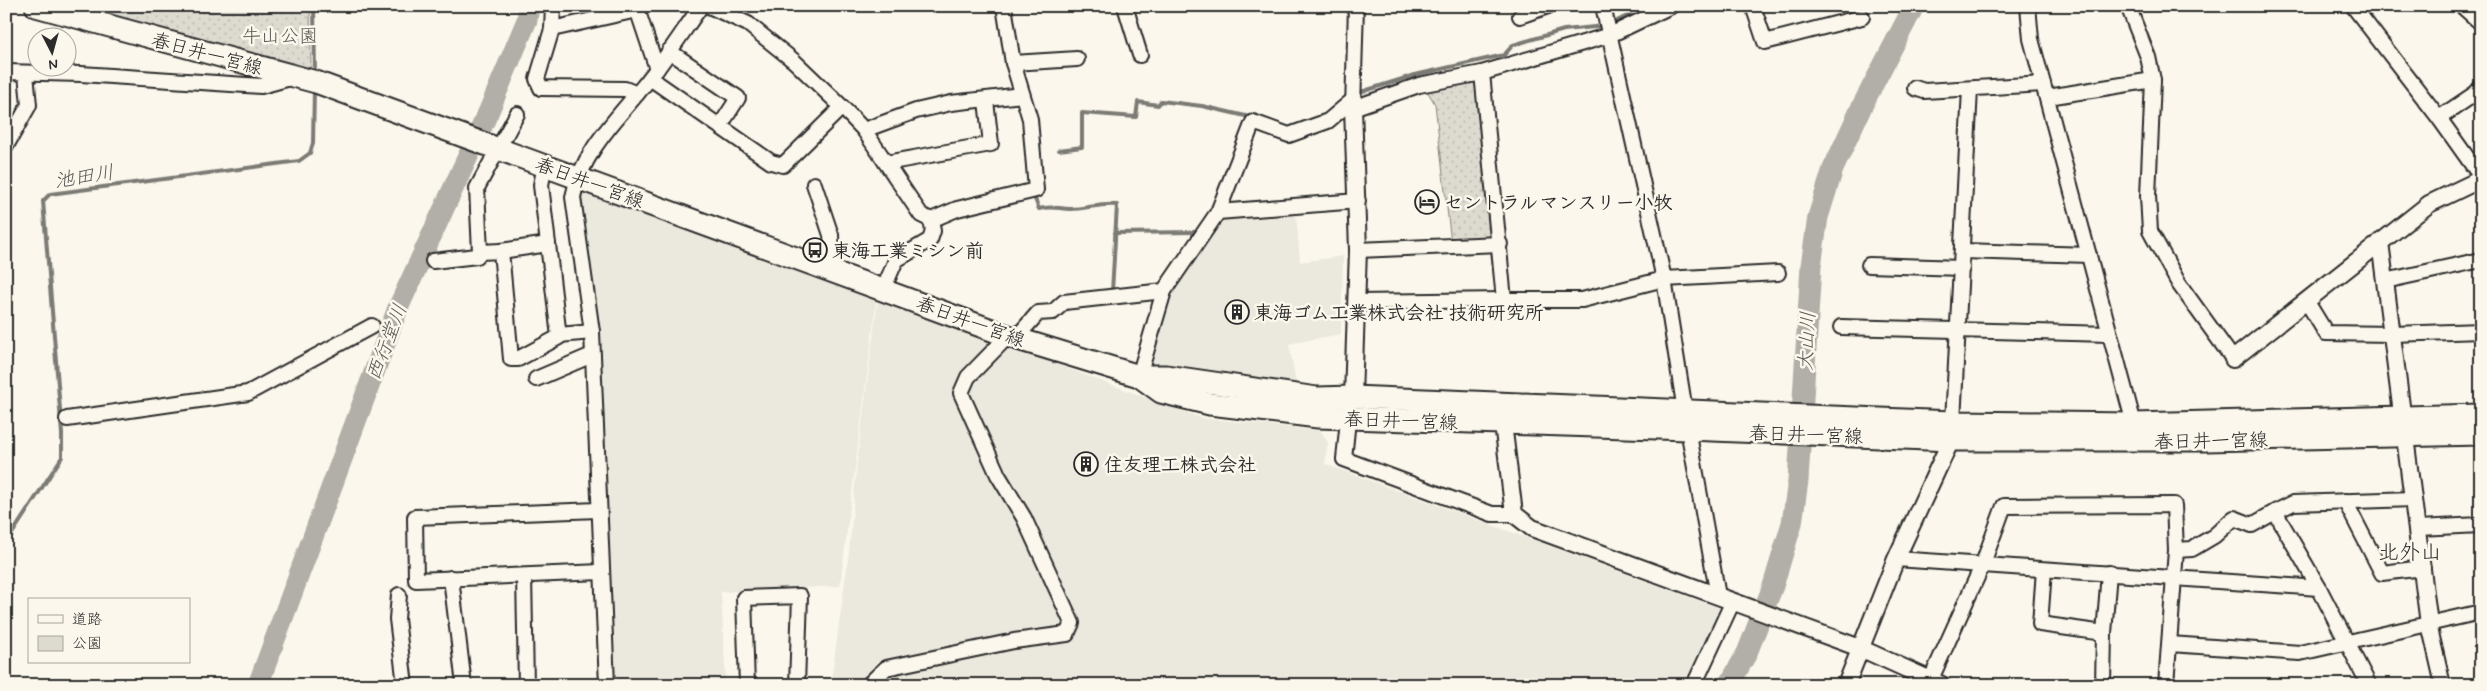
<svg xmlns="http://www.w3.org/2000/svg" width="2487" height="691" font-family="Mynerve,'Klee One',sans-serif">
	<defs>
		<pattern id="green-dots" width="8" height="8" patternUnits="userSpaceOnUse" patternTransform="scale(1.25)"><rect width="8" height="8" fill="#dddad0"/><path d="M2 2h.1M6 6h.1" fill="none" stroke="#bebbb3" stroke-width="1.8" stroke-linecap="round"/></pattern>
	</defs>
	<rect width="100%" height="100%" fill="#fbf7ec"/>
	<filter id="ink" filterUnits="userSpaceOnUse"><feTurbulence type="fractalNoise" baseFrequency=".02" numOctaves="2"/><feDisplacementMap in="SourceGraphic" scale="10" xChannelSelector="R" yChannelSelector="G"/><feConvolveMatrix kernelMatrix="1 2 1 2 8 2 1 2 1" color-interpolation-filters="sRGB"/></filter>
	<g filter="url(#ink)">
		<g fill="#ebe8de">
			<polygon points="585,190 877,297 840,586 721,592 726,685 612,685 578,196"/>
			<polygon points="1296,213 1300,262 1343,256 1341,334 1289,344 1297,388 1153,369 1150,358 1167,301 1191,262 1222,221 1226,219"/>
			<polygon points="878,298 1201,418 1321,431 1328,443 1325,464 1724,610 1687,685 835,685 832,675 849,552 857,462"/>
		</g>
		<g fill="url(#green-dots)" stroke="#84827e">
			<polygon points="103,6 310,6 311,67 308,71 97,16"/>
			<polygon points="1476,80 1493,240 1451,243 1435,104 1426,89"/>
		</g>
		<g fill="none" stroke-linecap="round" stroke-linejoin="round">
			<g stroke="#7b7a75" stroke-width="4">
				<polyline points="314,6 315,75"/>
				<polyline points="1611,24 1629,15 1635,6"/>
				<polyline points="1361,92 1415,75 1504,55 1513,45 1564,30 1605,26"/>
				<polyline points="1059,150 1082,147 1082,113 1136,117 1138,102 1158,105 1161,101 1202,106 1250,117"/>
				<path d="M1033 194 1039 209C1051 205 1059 209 1070 209 1086 209 1101 203 1117 205L1112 292"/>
				<polyline points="1115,233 1195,232"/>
				<polyline points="6,543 62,457 62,434 43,201 50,194 299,161 310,153 313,143 314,89"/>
			</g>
			<g stroke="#b1afa7" stroke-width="21">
				<polyline points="258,685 398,308 488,113 527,20 529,6"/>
				<polyline points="1729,685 1747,653 1773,586 1792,523 1798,481 1811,266 1818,217 1833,169 1862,106 1914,6"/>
			</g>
			<g stroke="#2b2b2b" stroke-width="18">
				<g id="minor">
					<polyline points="553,6 552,29 537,79 541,88 625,89 637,94"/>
					<polyline points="636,6 657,69"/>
					<polyline points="709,6 748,24 794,61 842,107 864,130 921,215 931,220 933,231 930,240 896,260 883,290"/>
					<polyline points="1125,6 1140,55"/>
					<polyline points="1356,6 1353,108 1419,85 1482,73 1610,35 1671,6"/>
					<polyline points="1603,6 1664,279 1685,411"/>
					<polyline points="1753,6 1765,42 1862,17"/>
					<polyline points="2028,6 2031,39 2134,424"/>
					<polyline points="2128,6 2148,57 2153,80 2148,196 2150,231 2179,284 2233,359"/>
					<polyline points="2353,6 2439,118 2481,177"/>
					<polyline points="2462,6 2481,23"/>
					<polyline points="1520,16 1548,6"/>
					<polyline points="552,29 637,10"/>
					<polyline points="669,51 738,98 720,126"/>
					<polyline points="1013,63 1077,59"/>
					<polyline points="6,72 81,74 261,86 294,77"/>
					<polyline points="1482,73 1504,300 1582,300 1664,279 1778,273"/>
					<polyline points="650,78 771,162 783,165 842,107"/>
					<polyline points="1915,88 1924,91 2043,84"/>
					<polyline points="2048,97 2153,80"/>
					<polyline points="517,114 477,188 480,252 501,251 511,359 518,359 559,337 541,185 545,165"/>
					<polyline points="2439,118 2476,93 2481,87"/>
					<polyline points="864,130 916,111 951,103 1022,95"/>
					<polyline points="6,146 29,105 26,74"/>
					<polyline points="886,163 991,144 986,101"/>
					<polyline points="814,184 831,235 833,271"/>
					<polyline points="1218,212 1253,122 1289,135 1328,121 1354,99"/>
					<polyline points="931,220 957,209 1036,190 1030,119 1013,63 1004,6"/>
					<polyline points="1358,250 1500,244"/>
					<polyline points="501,251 548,244"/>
					<polyline points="1963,251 2089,255"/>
					<polyline points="433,261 477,256 480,252"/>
					<polyline points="1869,265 1962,268"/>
					<polyline points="2385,281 2481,260"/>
					<polyline points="1358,302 1504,300"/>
					<polyline points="2307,302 2326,333 2393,334 2481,331"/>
					<polyline points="1841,327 2109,334"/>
					<polyline points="559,335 592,332"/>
					<polyline points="1016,338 1038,313 1053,312 1064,302 1164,291"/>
					<polyline points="1139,376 1164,291 1218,212 1358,201"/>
					<polyline points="536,379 592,355"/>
					<polyline points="1349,410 1344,459 1492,514 1514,514"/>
					<polyline points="67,419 248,393 372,326"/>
					<polyline points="1953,422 1970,89"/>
					<polyline points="1688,429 1718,596"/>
					<polyline points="2345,501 2382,573 2423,568"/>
					<polyline points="598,510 415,517 416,580 601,572"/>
					<polyline points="2275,512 2293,503 2414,499"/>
					<polyline points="2418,528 2481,525"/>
					<polyline points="2176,550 2192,549 2214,536 2234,518 2252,525 2275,512 2319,588 2369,685"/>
					<polyline points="1896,559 2319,588"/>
					<polyline points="2044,570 2040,624 2104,633"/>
					<polyline points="524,576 526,685"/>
					<polyline points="451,578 464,685"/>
					<polyline points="399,595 397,619 405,685"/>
					<polyline points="2429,624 2443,685"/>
					<polyline points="2170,644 2300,653 2481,612"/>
					<polyline points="1931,679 1982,566 2004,506 2174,505 2176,550 2166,685"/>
					<path d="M607 685 592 332 573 197C582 150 621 115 650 78 668 55 684 30 701 6"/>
					<polyline points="747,685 744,598 800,596 797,685"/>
					<polyline points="868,685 886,668 1014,641 1067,634 1072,623 1024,518 998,475 961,393 968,377 1008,336"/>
					<polyline points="1694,685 1733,601"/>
					<polyline points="2103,685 2104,633 2109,573"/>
				</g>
			</g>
			<g stroke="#2b2b2b" stroke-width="20">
				<g id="tertiary">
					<polyline points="2380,242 2429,624"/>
					<polyline points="2233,359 2429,204 2481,179"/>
					<polyline points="1353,397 1358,250 1353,108"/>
					<polyline points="1503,423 1514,514 1532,528 1860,648 1942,685"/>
					<polyline points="1846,685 1896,559 1951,440 1952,429"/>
				</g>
			</g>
			<g stroke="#2b2b2b" stroke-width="25">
				<g id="primary">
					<polyline points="36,6 316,82 1008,336 1139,376 1166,376 1317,398 1353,397 1953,422 2134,424 2481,415"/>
					<polyline points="1139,376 1161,392 1210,404 1318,417 1688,429 1951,440 2206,440 2481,434"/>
				</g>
			</g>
			<use href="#minor" stroke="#fbf7ec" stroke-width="14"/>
			<use href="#tertiary" stroke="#fbf7ec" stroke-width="16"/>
			<use href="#primary" stroke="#fbf7ec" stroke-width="21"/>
		</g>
	</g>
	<defs>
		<g id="hotel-ring" transform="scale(1.25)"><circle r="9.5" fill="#fbf7ec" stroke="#2b2b2b" stroke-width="1.5"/><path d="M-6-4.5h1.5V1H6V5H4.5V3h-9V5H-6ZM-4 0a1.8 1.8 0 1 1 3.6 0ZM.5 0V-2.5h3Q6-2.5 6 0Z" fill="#2b2b2b"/></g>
		<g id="bus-ring" transform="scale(1.25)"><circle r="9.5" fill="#fbf7ec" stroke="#2b2b2b" stroke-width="1.5"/><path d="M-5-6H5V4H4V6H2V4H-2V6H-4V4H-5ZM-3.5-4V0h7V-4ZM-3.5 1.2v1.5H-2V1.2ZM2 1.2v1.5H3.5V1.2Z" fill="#2b2b2b"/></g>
		<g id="building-ring" transform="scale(1.25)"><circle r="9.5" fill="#fbf7ec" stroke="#2b2b2b" stroke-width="1.5"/><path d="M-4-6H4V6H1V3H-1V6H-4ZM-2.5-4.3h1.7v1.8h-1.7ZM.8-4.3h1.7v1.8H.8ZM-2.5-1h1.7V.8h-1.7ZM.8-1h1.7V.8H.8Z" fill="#2b2b2b"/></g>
	</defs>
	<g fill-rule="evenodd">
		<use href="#hotel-ring" x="1427" y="202"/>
		<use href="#bus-ring" x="815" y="250"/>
		<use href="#building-ring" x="1237" y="312"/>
		<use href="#building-ring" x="1086" y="464"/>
	</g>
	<g text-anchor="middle" stroke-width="5" stroke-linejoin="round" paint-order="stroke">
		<g font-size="19" fill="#585754" stroke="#fbf7ec">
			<text x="280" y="42">牛山公園</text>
		</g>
		<g font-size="19" fill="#2b2b2b" stroke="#fbf7ec">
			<text transform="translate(207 53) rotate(15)" y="7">春日井一宮線</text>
			<text transform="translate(590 182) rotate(20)" y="7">春日井一宮線</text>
			<text transform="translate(971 321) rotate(20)" y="7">春日井一宮線</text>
			<text transform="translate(1401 420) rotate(2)" y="7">春日井一宮線</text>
			<text transform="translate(1806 434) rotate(2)" y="7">春日井一宮線</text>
			<text transform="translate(2211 440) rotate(-1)" y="7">春日井一宮線</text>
		</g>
		<g font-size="19" font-weight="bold" fill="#2b2b2b" stroke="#fbf7ec" text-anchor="start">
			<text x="1444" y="209">セントラルマンスリー小牧</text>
			<text x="832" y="257">東海工業ミシン前</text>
			<text x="1254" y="319">東海ゴム工業株式会社 技術研究所</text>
			<text x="1104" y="471">住友理工株式会社</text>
		</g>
		<g font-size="20" font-style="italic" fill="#5a5956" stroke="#fbf7ec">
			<text transform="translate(84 176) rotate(-9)" y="7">池田川</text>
			<text transform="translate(1806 341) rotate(-87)" y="7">大山川</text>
			<text transform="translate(386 342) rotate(-69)" y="7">西行堂川</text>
		</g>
		<g font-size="21" fill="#2b2b2b" stroke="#fbf7ec">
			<text x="2410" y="559">北外山</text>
		</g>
	</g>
	<rect width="2487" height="691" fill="none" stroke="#fbf7ec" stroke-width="25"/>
	<rect x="12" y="12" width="2462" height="666" fill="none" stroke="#2b2b2b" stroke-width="2" filter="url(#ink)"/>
	<rect x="28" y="598" width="162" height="65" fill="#fbf7ec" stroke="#a8a59f"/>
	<rect x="38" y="615" width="25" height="8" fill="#fbf7ec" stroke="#a8a59f"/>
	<text x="72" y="624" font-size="15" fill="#2b2b2b">道路</text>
	<rect x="38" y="636" width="25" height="15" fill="#dddad0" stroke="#a8a59f"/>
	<text x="72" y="648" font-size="15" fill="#2b2b2b">公園</text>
	<g transform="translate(52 52) rotate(174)"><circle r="24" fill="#fbf7ec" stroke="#a8a59f"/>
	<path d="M0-4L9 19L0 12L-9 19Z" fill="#2b2b2b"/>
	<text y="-8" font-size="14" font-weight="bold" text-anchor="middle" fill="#2b2b2b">N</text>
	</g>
</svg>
